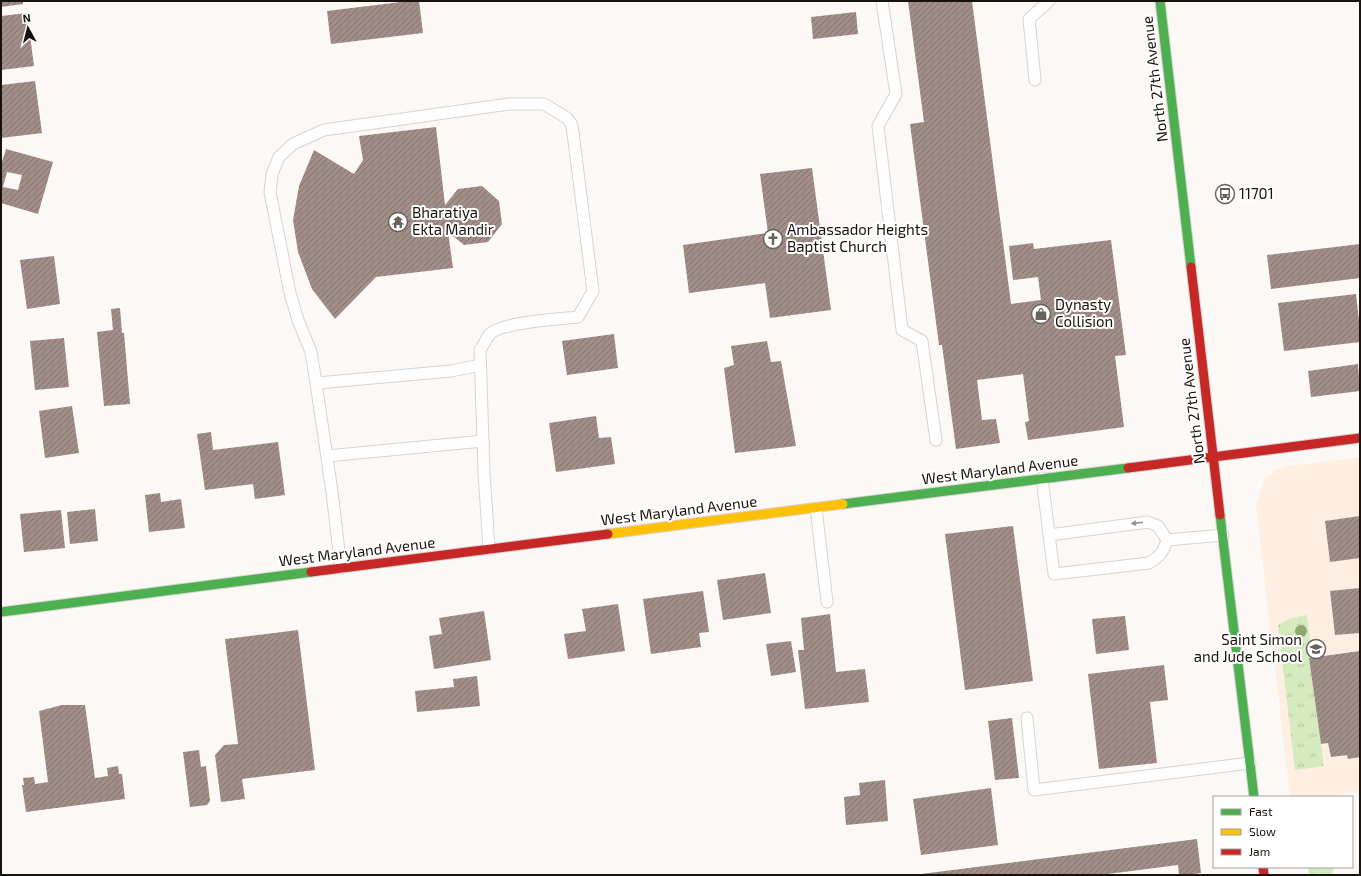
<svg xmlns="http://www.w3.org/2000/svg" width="1361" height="876" font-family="'Exo 2',sans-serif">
	<defs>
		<pattern id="grass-tufts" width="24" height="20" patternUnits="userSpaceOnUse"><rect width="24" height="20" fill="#d3ebbe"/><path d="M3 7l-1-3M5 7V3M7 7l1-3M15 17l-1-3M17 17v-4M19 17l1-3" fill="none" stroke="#b4c8a2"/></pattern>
		<pattern id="building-hatch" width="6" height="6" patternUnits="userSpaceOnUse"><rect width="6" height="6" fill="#a18e88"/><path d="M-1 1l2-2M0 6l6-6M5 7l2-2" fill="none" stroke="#82736e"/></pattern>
	</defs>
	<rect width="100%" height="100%" fill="#fcf8f5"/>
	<polygon fill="#feefe2" points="1360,457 1360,792 1324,797 1290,797 1256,506 1264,481 1275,470 1289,466"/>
	<g fill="url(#grass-tufts)">
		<polygon points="1307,615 1312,657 1309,658 1324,766 1295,770 1278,625 1289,619"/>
		<polygon points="1308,867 1334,867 1332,875 1309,875"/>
	</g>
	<g fill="url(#building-hatch)" fill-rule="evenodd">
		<polygon points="1,1 23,1 23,4 1,7"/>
		<polygon points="409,1 419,1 423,33 331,44 327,11"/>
		<polygon points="908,1 972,1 1011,304 1041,300 1038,277 1013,280 1009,246 1033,243 1034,249 1111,240 1126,355 1115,356 1124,427 1028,440 1025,422 1029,421 1023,374 977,380 982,420 996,419 1000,443 956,449 942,345 939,345 910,124 924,122"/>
		<polygon points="856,12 858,34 813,39 811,17"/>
		<polygon points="27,13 34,66 1,70 1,16"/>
		<polygon points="35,81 42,133 1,138 1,125 2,125 1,115 1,85"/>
		<polygon points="436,127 445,205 458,189 482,186 499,201 502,224 488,242 464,245 448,232 453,268 376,277 335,319 312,289 298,252 293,220 299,186 314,150 354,174 363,160 359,136"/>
		<path d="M6 149 53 162 38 214 1 203V165ZM7 172 22 175 18 190 3 187Z"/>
		<polygon points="812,168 831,310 770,318 765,283 689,293 683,245 768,233 760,174"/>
		<polygon points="1226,190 1228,202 1224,202 1222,191"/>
		<polygon points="1360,244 1360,278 1271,289 1267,255"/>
		<polygon points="54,256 60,304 27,309 20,260"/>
		<polygon points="1356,294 1360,329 1360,342 1284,351 1278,303"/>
		<polygon points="120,308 122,333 124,333 130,404 104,406 97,332 113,330 111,309"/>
		<polygon points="614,334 618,368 567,375 562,341"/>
		<polygon points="64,338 69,387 35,390 30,341"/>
		<polygon points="767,341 771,362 781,361 796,446 735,453 724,368 734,365 731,346"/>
		<polygon points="1358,364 1360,391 1311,397 1308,371"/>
		<polygon points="72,406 79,453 45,458 39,411"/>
		<polygon points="596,416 599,438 611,437 615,464 556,472 549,423"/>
		<polygon points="211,432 213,450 278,442 285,495 255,499 253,484 205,490 197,434"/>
		<polygon points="160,493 161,502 181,499 185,528 149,532 145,495"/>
		<polygon points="95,509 98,541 70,544 67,512"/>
		<polygon points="61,510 65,548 24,552 20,514"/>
		<polygon points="1360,516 1360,558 1330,562 1325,521"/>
		<polygon points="1013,526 1033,681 965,690 945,534"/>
		<polygon points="765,573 771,613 723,620 717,580"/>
		<polygon points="1360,588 1360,633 1335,635 1330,591"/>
		<polygon points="703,591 709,632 699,633 701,647 651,654 643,599"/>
		<polygon points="618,604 625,651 568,659 564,634 586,631 582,609"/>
		<polygon points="484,611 491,660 434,669 429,636 442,634 439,618"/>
		<polygon points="830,614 836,672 865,669 869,702 805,709 798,650 804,650 801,618"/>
		<polygon points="1125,616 1129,650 1096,654 1092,619"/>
		<polygon points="298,630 315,770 242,779 245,799 221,802 215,755 224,745 238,744 225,639"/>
		<polygon points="791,641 796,672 771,676 766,644"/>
		<polygon points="1360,651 1360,757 1348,759 1347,755 1331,757 1328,743 1321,744 1309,658"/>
		<polygon points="1164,665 1168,700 1150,702 1157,763 1099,769 1088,674"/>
		<polygon points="477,676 480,706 417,712 415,691 454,687 453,679"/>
		<polygon points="62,705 85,705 95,778 108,776 107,768 118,766 119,774 122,774 125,799 26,812 22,785 24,785 23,778 34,777 35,784 48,782 39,711"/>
		<polygon points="1012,718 1019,778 995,780 988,721"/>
		<polygon points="199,750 201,767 206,766 210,801 207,805 190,807 183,752"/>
		<polygon points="885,780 888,821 846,825 844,797 860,795 859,783"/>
		<polygon points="991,788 998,845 921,855 913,799"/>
		<polygon points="1197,839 1201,873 1186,875 1179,875 1178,865 1100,875 921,875 921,874"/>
	</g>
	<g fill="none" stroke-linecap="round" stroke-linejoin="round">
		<g stroke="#d8d3ce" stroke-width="13">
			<g id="lane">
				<polyline points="882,1 896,94 878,126 902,330 922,341 936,440"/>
				<polyline points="1035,80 1029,19 1049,1"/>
				<polyline points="317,383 451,371 480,365"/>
				<polyline points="327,456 483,441"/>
				<path d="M1042 478 1054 574 1149 563C1160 556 1163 553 1167 540L1158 526 1148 522 1049 535"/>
				<polyline points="816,508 827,602"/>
				<polyline points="1167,540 1223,535"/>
				<path d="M341 568 332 492 315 376 311 352 298 320 290 293 270 192 272 174 279 157 293 144 324 130 509 104H544L567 118 572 125 593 291 578 317C559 319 502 322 490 334 486 339 483 346 480 350L484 473 489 549"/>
				<polyline points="1027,718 1034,790 1250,763"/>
			</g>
		</g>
		<g stroke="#d8d3ce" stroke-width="11">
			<g id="fast">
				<polyline points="1160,1 1191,267"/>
				<polyline points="843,504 1128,468"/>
				<polyline points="1220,515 1254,797"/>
				<polyline points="1,612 311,572"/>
			</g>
		</g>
		<g stroke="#d8d3ce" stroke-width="11">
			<polyline id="slow" points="608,534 843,504"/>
		</g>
		<g stroke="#d8d3ce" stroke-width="11">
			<g id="jam">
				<polyline points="1191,267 1220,515"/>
				<polyline points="1128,468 1360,438"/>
				<polyline points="311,572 608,534"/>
				<polyline points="1263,867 1264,875"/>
			</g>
		</g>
		<use href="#lane" stroke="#fffefe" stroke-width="11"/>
		<use href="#fast" stroke="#4caf50" stroke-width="9"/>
		<use href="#slow" stroke="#ffc107" stroke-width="9"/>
		<use href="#jam" stroke="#c62828" stroke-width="9"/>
	</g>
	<circle fill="#90a772" cx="1301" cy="631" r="6"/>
	<defs><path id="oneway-solid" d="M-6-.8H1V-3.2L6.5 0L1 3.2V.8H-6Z"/></defs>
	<use fill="#979492" href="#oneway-solid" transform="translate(1137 523) rotate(173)"/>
	<defs>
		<g id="bus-ring" transform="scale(1)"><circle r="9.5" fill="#fff" stroke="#68625e" stroke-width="1.5"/><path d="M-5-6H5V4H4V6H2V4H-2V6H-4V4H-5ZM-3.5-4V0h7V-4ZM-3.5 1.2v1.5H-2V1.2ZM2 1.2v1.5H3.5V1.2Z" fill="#68625e"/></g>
		<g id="temple-ring" transform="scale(1)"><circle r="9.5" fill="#fff" stroke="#68625e" stroke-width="1.5"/><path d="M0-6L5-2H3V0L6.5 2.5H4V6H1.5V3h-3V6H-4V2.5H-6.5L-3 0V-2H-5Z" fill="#68625e"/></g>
		<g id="church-ring" transform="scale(1)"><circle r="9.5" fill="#fff" stroke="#68625e" stroke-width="1.5"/><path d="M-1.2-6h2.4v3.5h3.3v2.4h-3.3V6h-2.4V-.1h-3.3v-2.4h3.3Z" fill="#68625e"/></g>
		<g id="shop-ring" transform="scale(1)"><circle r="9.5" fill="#fff" stroke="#68625e" stroke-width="1.5"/><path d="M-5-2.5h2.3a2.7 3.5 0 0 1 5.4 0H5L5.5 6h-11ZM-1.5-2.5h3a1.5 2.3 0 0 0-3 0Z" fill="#68625e"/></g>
		<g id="school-ring" transform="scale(1)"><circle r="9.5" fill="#fff" stroke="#68625e" stroke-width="1.5"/><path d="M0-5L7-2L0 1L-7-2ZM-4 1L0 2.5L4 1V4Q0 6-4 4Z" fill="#68625e"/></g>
	</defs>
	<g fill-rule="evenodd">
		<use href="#bus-ring" x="1225" y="194"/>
		<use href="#temple-ring" x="398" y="222"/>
		<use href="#church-ring" x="773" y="239"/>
		<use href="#shop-ring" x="1041" y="314"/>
		<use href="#school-ring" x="1316" y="649"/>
	</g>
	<g text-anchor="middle" stroke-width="4" stroke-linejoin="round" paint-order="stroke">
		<g font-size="15" fill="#18120d" stroke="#fff">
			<text transform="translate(1155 79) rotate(-97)" y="5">North 27th Avenue</text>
			<text transform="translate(1192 401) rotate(-97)" y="5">North 27th Avenue</text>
			<text transform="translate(1000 470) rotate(-7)" y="5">West Maryland Avenue</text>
			<text transform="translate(679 511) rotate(-7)" y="5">West Maryland Avenue</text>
			<text transform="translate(357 552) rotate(-7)" y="5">West Maryland Avenue</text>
		</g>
		<g font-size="15" fill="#18120d" stroke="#fff" text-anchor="start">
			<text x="1239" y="199">11701</text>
			<text x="412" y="218">Bharatiya<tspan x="412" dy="17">Ekta Mandir</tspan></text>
			<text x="787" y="235">Ambassador Heights<tspan x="787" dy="17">Baptist Church</tspan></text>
			<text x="1055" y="310">Dynasty<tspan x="1055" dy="17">Collision</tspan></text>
			<text x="1302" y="645" text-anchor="end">Saint Simon<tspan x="1302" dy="17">and Jude School</tspan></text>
		</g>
	</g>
	<rect width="1361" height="876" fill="none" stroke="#18120d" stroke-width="4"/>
	<rect x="1213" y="796" width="140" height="72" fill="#ffffff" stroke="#a3a09e"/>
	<rect x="1221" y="809" width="20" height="6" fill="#4caf50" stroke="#a3a09e"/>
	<text x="1249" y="816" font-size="12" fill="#18120d">Fast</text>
	<rect x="1221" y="829" width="20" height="6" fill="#ffc107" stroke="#a3a09e"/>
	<text x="1249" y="836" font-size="12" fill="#18120d">Slow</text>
	<rect x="1221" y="849" width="20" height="6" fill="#c62828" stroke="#a3a09e"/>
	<text x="1249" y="856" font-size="12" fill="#18120d">Jam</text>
	<g transform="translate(28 28) rotate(353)" stroke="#ffffff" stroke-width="3" paint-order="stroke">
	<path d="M0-3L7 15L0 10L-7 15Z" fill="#18120d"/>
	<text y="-6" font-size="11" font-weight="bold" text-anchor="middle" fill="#18120d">N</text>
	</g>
</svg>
